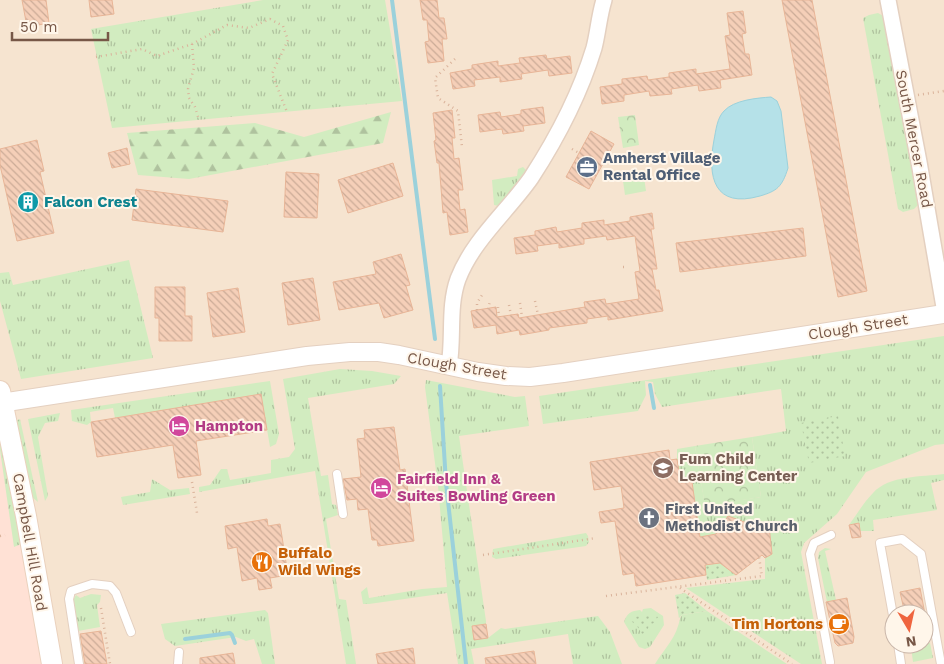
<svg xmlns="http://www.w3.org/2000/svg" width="944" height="664" font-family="'Work Sans',sans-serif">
	<defs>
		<pattern id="grass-tufts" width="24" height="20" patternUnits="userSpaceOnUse" patternTransform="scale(1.25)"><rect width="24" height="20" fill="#d2ecc0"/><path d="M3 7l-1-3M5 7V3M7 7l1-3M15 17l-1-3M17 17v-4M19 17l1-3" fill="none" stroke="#afc29e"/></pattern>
		<pattern id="forest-firs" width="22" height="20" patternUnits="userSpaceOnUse" patternTransform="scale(1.25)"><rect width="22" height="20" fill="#d2ecc0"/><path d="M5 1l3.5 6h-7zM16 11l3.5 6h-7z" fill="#afc29e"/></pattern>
		<pattern id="park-crowns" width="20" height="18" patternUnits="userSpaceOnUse" patternTransform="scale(1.25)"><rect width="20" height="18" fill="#d2ecc0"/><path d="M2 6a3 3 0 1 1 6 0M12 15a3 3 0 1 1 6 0" fill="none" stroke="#afc29e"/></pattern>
		<pattern id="garden-dots" width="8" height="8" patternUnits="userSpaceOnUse" patternTransform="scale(1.25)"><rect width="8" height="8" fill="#d2ecc0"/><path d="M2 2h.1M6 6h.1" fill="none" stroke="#afc29e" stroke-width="1.8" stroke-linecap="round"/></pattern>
		<pattern id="building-back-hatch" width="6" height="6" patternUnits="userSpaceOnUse" patternTransform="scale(1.25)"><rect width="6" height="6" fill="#f5cfb8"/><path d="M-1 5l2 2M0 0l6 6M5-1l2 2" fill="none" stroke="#cbab97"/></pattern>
	</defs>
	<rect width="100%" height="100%" fill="#fef3e2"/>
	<path fill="#f6e4d0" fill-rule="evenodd" d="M0 0H944V664H56L0 403ZM894 614H924V644H894Z"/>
	<polygon fill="#ffe1d5" points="0,403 52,664 0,664"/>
	<g fill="url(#grass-tufts)">
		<polygon points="263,0 385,0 402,101 112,128 91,29"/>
		<polygon points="878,13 885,17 918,205 914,209 903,212 898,209 863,18 869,15"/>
		<polygon points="523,167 526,170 499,206 494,205 492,180 517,176 518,169"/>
		<polygon points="129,260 153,358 21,379 0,301 0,273 9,272 13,285"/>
		<polygon points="944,336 944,444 935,445 866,472 837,514 804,543 801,552 822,664 801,664 686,588 765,579 765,558 772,553 769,525 760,523 758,527 728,516 716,534 700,537 692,482 681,483 677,459 677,449 695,446 705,505 761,497 752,437 786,431 781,389 662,407 655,394 653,382 645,381 646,395 638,411 543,424 539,396"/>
		<polygon points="340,369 372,371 401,376 394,384 308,398 321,476 328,475 332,504 336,505 338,515 326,519 339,599 346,600 356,664 346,664 315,471 199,492 199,487 210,485 221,469 227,469 230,480 271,473 271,460 289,457 295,449 283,379"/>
		<polygon points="426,380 515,397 525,396 529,426 459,436 486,621 486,624 472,626 474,639 488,638 501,628 505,629 598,616 610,632 622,664 573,664 568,634 471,649 474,664 458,664 447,593 369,604 363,604 361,592 367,587 369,598 422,589 447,587 438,486 425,387"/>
		<polygon points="270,381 279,434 276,444 270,447 261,394 115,418 113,408 90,412 91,422 87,425 72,421 71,410"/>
		<polygon points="60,413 58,421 45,423 38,437 48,496 45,501 28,419"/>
		<polygon points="20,419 38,502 27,493 13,422"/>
		<polygon points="0,427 21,544 14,547 0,450"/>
		<path d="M944 474V480L931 483 937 510 873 520 874 531H860L859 523 849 525C857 514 864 502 873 493 889 475 922 477 944 474Z"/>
		<polygon points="152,479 170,490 189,488 190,494 123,505 121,497 150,492"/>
		<polygon points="586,533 588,536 589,542 586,546 496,559 492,557 493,549"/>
		<polygon points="825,548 831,549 825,551 836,600 827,602 818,558 819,552"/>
		<polygon points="91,594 101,595 100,602 97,605 100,627 78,631 72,602 76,595 80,598"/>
		<path d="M651 608 663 616 664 625 650 647 645 649 639 647 624 622C627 613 631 611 640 610L642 612 643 609Z"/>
		<polygon points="265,610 268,613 275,664 262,664 254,639 246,641 236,637 175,646 165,639 161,624"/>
		<path d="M707 611 787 664H655C662 652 674 640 678 626 680 621 679 619 682 615Z"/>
		<polygon points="930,643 933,658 913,662 911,647"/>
	</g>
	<polygon fill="url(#forest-firs)" points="391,112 383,143 189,179 138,175 127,133 255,123 304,137"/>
	<g fill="url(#park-crowns)">
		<polygon points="635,115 639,145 623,148 618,117"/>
		<polygon points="752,437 761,497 705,506 695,446"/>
	</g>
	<g fill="url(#garden-dots)">
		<polygon points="838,416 845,456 809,463 801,423"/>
		<polygon points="720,563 736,575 707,580 705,565"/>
		<polygon points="685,593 707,611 682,615 679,618 675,595"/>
		<polygon points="654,615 658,617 654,623 649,625 647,632 642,634 637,626 630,620 632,617"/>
	</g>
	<polygon fill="#d2ecc0" points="643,170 646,191 625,195 622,174"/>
	<path fill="#b5e1e8" stroke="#9bd1db" d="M771 97 777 101 781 111 788 168C782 187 777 191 760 196 714 209 707 177 714 140 716 130 717 118 724 111 734 100 757 98 771 97Z"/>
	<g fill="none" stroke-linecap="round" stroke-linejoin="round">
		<g stroke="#9bd1db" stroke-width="4">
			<polyline points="392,0 435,339"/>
			<polyline points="650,385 654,408"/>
			<polyline points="440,386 446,483 466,664"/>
			<polyline points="185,639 230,633 232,635 235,643"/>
		</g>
	</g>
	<g fill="url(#building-back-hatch)" stroke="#e8b597">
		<polygon points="22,0 46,0 49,23 27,27"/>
		<polygon points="89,0 112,0 114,14 91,17"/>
		<polygon points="420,0 437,0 439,18 444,18 447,39 442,39 444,61 428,63 425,42 429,41 427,20 423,20"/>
		<polygon points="782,0 812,0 867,291 838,297"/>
		<polygon points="743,11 746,33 742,34 745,54 749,54 752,75 720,80 721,88 699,91 698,85 671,89 672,94 650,96 649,91 624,95 624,101 602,104 600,87 622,84 622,79 647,76 648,80 669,77 669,73 696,69 696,74 730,69 725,36 730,35 727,13"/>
		<polygon points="546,55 547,59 570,56 572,73 549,76 548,70 521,74 522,79 500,82 500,77 474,80 475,86 453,89 450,73 472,69 472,65 498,61 498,66 520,63 519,58"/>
		<polygon points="543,107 545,123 523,126 524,131 503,134 502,129 480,132 478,115 500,112 501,117 521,114 521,110"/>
		<polygon points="452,110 455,138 452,138 454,159 459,158 463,190 458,190 460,210 465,209 468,232 450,235 447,212 443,213 439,163 437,163 434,141 436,140 433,113"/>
		<polygon points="591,131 614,144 589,189 566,177"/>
		<polygon points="37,140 44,171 40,172 54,233 17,241 0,165 0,149"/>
		<polygon points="127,148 130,164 112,168 108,153"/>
		<polygon points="393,163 403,196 348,213 338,180"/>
		<polygon points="286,172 319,174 317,218 284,217"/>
		<polygon points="136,189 228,201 223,232 132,220"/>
		<polygon points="652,213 654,229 651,229 657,269 652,269 656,290 659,290 663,311 608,320 608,316 587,319 587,323 549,328 549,330 520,335 519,330 497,334 496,325 474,328 471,311 496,307 497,317 518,314 519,318 585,307 584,302 605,299 606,304 639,299 635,272 640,271 635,236 607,240 606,236 584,239 584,244 559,248 559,243 537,246 538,251 516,254 514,238 535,235 535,231 556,227 557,232 582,228 582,223 604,220 604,225 630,221 630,217"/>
		<polygon points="803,228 806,256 680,272 676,243"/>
		<polygon points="401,254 410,285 406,286 413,310 384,318 379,303 339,310 333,282 376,274 373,262"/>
		<polygon points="313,278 320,320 288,325 282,283"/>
		<polygon points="155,287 185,287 185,316 192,316 192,341 159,341 159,318 155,318"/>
		<polygon points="238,288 245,332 213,337 207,293"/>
		<polygon points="261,394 267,430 196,441 201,475 178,478 173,445 97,457 91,422"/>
		<polygon points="394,427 400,470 405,469 414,541 378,546 377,540 372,540 368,509 358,510 357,499 347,500 343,479 361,477 357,439 365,438 364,430"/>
		<polygon points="669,450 670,460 677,459 681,483 692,482 700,537 716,534 728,516 758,527 760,523 769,525 772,554 765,558 762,555 736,575 720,563 705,565 706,575 636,586 634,573 623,575 615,521 601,523 599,512 624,508 621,486 594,490 590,462"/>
		<polygon points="267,519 268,526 280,524 288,575 270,578 272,588 259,590 257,578 242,581 237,547 228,549 225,526"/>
		<polygon points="859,523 861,537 852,538 849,525"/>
		<polygon points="920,588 925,614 905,614 900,592"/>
		<polygon points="847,598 854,637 853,643 838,646 835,643 826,602"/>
		<polygon points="486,624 488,638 474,640 472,626"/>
		<polygon points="101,631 107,664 85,664 80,634"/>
		<polygon points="413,648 415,664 378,664 376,654"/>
		<polygon points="534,651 536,664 486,664 485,658"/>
		<polygon points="233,653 235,664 200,664 200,658"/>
	</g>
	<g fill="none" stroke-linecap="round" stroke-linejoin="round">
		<g stroke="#e4d0c0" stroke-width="10">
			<g id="service">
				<polyline points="337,474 343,514"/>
				<polyline points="894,621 880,543 902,539 921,554 941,664"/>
				<polyline points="898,644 901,664"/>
				<polyline points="830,662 810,554 814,543 831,535"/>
				<polyline points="79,664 69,599 71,591 92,584 110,586 116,593 131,632"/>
				<polyline points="178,664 179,652"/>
			</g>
		</g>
		<g stroke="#e4d0c0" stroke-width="18">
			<g id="minor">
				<polyline points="888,0 919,162 944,307"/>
				<path d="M449 366C454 337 448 307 458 279 473 240 507 212 531 178 557 138 580 94 594 48 598 33 599 16 604 0"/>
			</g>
		</g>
		<g stroke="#e4d0c0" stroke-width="20">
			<polyline id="tertiary" points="0,403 307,356 350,352 379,352 399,355 478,372 506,376 530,377 563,373 944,314"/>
		</g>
		<g stroke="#ead1bd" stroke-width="22">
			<polyline id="secondary" points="0,391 26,516 52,664"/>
		</g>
		<g stroke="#dab39b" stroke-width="2.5" stroke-dasharray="1 4" stroke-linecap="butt">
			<polyline points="192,44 194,68 188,89 189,98 195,107 199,120"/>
			<polyline points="96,57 142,49 157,56 192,44 227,25 249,28 270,19 283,26 288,40 272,74 287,112"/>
			<polyline points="455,59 435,78 438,98 458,111 462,147"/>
			<polyline points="918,95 944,91"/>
			<polyline points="572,149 579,153"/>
			<polyline points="623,267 625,267"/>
			<polyline points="535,301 538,315"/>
			<polyline points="520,303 522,317"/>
			<polyline points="509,305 511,315"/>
			<polyline points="498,307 499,317"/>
			<polyline points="488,309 490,301"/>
			<polyline points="477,310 477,303 482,295"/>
			<polyline points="192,482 197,513"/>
			<polyline points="0,536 5,535"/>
			<polyline points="483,555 596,538"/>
			<polyline points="680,588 792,664"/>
			<polyline points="606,596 762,576 759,557"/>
			<polyline points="101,608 110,664"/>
		</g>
		<use href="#service" stroke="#fff" stroke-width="8"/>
		<use href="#minor" stroke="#fff" stroke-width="15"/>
		<use href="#tertiary" stroke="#fff" stroke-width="18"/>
		<use href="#secondary" stroke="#fff" stroke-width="20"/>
	</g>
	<defs>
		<g id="office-disc" transform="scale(1.125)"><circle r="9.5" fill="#5c6f8a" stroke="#fff6ea"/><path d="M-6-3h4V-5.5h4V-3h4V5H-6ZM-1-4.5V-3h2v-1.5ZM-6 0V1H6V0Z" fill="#fff"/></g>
		<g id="building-disc" transform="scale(1.125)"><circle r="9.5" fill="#0f9aa8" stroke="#fff6ea"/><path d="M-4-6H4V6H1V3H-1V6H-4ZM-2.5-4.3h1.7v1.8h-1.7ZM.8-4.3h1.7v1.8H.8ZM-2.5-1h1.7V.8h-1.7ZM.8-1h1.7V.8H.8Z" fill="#fff"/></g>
		<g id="hotel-disc" transform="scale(1.125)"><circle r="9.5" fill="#d1479c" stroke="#fff6ea"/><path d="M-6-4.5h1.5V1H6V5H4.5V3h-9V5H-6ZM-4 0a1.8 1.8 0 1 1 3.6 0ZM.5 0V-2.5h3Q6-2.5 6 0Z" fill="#fff"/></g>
		<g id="school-disc" transform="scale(1.125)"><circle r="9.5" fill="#8d6e63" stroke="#fff6ea"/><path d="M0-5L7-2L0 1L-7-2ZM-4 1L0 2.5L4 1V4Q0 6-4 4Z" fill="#fff"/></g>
		<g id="church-disc" transform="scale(1.125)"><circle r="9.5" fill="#6b7280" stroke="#fff6ea"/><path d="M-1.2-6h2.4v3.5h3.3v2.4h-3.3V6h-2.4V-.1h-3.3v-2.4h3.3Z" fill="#fff"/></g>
		<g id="restaurant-disc" transform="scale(1.125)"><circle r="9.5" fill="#e8710a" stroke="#fff6ea"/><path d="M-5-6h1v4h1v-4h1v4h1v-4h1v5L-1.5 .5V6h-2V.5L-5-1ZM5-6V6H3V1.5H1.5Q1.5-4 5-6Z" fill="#fff"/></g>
		<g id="cafe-disc" transform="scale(1.125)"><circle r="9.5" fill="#e8710a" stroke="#fff6ea"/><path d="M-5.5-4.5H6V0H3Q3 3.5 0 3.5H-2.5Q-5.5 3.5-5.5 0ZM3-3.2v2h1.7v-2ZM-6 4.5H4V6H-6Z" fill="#fff"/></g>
	</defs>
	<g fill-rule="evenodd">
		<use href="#office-disc" x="587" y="167"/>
		<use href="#building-disc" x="28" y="202"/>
		<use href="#hotel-disc" x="179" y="426"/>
		<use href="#school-disc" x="663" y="468"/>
		<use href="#hotel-disc" x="381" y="488"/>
		<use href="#church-disc" x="649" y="518"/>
		<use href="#restaurant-disc" x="262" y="562"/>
		<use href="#cafe-disc" x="839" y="624"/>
	</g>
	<g text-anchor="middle" stroke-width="4" stroke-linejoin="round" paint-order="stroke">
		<g font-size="15" fill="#775747" stroke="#fff6ea">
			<text transform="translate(914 139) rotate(79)" y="5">South Mercer Road</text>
			<text transform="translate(858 327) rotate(-9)" y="5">Clough Street</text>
			<text transform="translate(457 366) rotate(10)" y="5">Clough Street</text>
			<text transform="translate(30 542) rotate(80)" y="5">Campbell Hill Road</text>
		</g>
		<g font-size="15" font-weight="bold" fill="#4e5e75" stroke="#fff6ea" text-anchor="start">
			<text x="603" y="163">Amherst Village<tspan x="603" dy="17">Rental Office</tspan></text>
		</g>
		<g font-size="15" font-weight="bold" fill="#0d838f" stroke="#fff6ea" text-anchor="start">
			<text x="44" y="207">Falcon Crest</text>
		</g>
		<g font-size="15" font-weight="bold" fill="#b23c85" stroke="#fff6ea" text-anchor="start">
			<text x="195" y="431">Hampton</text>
			<text x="397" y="484">Fairfield Inn &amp;<tspan x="397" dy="17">Suites Bowling Green</tspan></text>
		</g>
		<g font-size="15" font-weight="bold" fill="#785e54" stroke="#fff6ea" text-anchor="start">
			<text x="679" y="464">Fum Child<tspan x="679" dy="17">Learning Center</tspan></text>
		</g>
		<g font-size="15" font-weight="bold" fill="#5b616d" stroke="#fff6ea" text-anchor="start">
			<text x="665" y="514">First United<tspan x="665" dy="17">Methodist Church</tspan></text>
		</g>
		<g font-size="15" font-weight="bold" fill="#c56008" stroke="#fff6ea" text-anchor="start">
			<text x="278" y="558">Buffalo<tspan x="278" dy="17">Wild Wings</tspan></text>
			<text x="823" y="629" text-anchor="end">Tim Hortons</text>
		</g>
	</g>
	<g transform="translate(909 629) rotate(171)"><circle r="24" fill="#fff6ea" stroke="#c9b6a9"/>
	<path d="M0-4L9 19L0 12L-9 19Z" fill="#ef653f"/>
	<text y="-8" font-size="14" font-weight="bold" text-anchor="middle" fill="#775747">N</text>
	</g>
	<path d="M12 32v8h96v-8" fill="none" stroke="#775747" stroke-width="2.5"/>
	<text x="20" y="32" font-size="15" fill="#775747" stroke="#fff6ea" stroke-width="4" paint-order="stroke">50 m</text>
</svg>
